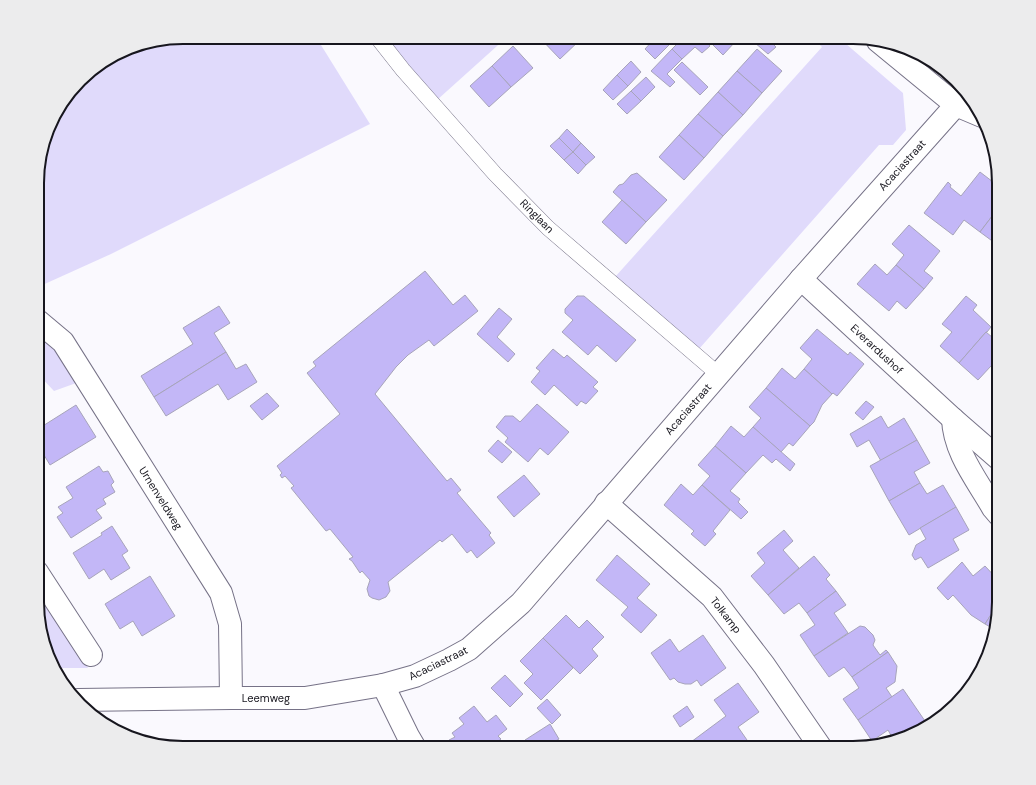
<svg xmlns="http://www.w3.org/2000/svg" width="1036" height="785" font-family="'DM Sans',sans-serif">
	<rect width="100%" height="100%" fill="#faf9fe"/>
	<g fill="#e0dafb">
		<polygon points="183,37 316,37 370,124 111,254 38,287 38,164 57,110 87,73 136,45"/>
		<polygon points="385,37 507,37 437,100"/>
		<polygon points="811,37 838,37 903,93 906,130 893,145 879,145 699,349 615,277 822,47"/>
		<path d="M38 339C57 344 68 367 79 382L54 391 38 374Z"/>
		<polygon points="37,581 88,668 53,668 52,667 37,611"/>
	</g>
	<g fill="#c3b7f7" stroke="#a7a4ba">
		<polygon points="539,37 580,37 581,39 560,59"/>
		<polygon points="656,37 661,37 669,45 655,59 645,49"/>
		<polygon points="661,37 677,37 669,45"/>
		<polygon points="684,37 702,37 710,46 702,53 695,47 682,59 672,49"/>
		<polygon points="705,37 730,37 735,42 723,55"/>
		<polygon points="748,37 766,37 776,47 768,54"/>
		<polygon points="513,46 533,68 511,87 492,66"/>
		<polygon points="672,49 682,59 667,74 675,82 670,87 651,71"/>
		<polygon points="757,49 782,71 762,93 737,71"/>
		<polygon points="631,61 641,72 628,86 617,75"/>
		<polygon points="682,62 708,87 700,95 674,70"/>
		<polygon points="492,66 511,87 489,107 470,86"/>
		<polygon points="737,71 762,93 743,115 718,92"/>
		<polygon points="617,75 628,86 613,100 603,90"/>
		<polygon points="646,77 655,87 641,101 631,91"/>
		<polygon points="631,91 641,101 627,114 617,104"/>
		<polygon points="718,92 743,115 723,136 698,114"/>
		<polygon points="698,114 723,136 704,158 679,135"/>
		<polygon points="567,129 581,143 573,152 559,138"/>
		<polygon points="679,135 704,158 684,180 659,157"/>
		<polygon points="559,138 573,152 564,160 550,146"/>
		<polygon points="581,143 595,157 586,165 573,152"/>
		<polygon points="573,152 586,165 578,174 564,160"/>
		<polygon points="980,172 997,185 999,184 999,207 980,232 964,220 953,235 924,213 948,182 951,185 950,187 961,196"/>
		<polygon points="637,173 667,200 646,222 613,192 619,185 623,184 631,175"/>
		<polygon points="622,200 646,222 626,244 602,222"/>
		<polygon points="999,207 999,246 980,232"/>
		<polygon points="909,225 940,251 924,271 933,278 924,289 896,265 904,255 892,244"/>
		<polygon points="875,264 887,275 896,265 924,289 906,309 897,301 889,311 857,284"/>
		<polygon points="425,271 453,305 465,295 478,311 434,346 429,340 408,355 396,367 375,394 447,481 451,478 461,490 457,493 491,533 489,535 495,543 477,558 471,550 467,553 452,534 442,542 440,540 388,582 390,591 386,597 379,600 372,598 369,596 367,589 370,580 362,571 360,573 352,561 349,559 353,557 330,529 326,531 291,488 294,486 285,476 282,478 280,475 282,473 277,466 340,414 307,373 316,366 313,362"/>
		<polygon points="577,296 584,296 636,340 616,362 597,345 588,355 562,332 573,320 565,313 565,309"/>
		<polygon points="966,296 977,305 973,310 991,327 987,332 986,332 959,363 940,346 952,332 942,324"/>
		<polygon points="219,306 230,323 214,333 226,352 154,397 141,376 193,344 183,328"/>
		<polygon points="499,308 512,319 497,337 515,354 508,362 477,334"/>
		<polygon points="817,329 848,355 850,352 864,364 837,396 833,393 832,394 804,369 812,359 800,348"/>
		<polygon points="986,332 999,343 999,373 991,366 978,380 959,363"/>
		<polygon points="553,349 564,358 567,355 598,382 593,387 598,391 586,404 581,401 577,406 554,385 545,395 531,382 540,371 536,368"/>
		<polygon points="226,352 236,369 246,364 257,382 228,400 218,384 166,416 154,397"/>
		<polygon points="782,368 795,379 804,369 832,394 822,405 814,422 810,426 766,388"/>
		<polygon points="766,388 810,426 793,446 789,443 781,452 753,427 761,418 749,407"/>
		<polygon points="267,393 279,406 262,420 250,406"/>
		<polygon points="866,401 874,407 863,420 855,413"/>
		<polygon points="537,404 569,432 548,455 540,448 528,462 505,442 508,438 496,427 505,416 513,416 520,422"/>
		<polygon points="76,405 96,437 50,465 38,445 38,429"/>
		<polygon points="881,416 888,428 904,418 917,440 881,461 869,440 857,447 850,434"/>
		<polygon points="731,426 744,437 753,427 795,464 790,471 776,459 772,463 763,455 746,473 715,446"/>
		<polygon points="498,440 512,452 502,463 488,451"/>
		<polygon points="917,440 930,463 914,472 920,483 889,501 870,466"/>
		<polygon points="715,446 746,473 730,491 740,499 738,502 748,512 741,519 702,485 710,476 698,465"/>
		<polygon points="99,466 103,472 108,471 114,482 111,485 115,492 103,499 106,504 96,510 102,518 71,538 57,517 63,513 58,507 73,498 66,487"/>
		<polygon points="524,475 540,494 514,517 497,497"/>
		<polygon points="920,483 927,494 943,485 956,507 909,535 889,501"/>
		<polygon points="681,484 693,495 702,485 730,510 713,531 716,534 705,546 691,534 694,531 664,505"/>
		<polygon points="956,507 969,530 953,539 959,550 928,568 921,557 915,560 912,555 916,545 926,539 920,528"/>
		<polygon points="112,526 128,551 122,555 130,568 111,580 104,569 89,579 73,553 102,535 101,533"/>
		<polygon points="784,530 793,541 783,550 799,568 768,595 751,576 765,563 757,553"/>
		<polygon points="617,555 650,584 637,598 657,615 641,633 621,615 628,607 596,580"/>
		<polygon points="814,556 830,575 826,579 836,591 807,613 799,603 784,614 768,595"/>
		<polygon points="962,562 973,576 985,566 999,581 999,602 985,624 971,615 953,595 948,600 937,588"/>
		<polygon points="150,576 175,616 142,636 133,621 120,629 105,604"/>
		<polygon points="836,591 846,605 834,613 848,633 814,656 800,635 815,625 807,613"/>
		<polygon points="999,602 999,611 994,629 985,624"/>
		<polygon points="566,615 579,628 587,620 604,637 592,649 598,656 580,674 543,638"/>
		<polygon points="860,626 865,627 873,635 875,640 873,645 880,655 886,650 888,652 852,677 844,667 829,677 814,656"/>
		<polygon points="703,635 726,668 701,686 697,680 691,684 685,684 678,682 674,678 670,680 651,653 670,639 679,652"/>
		<polygon points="543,638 573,668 541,700 524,683 533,674 520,661"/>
		<polygon points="888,652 897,666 895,682 886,688 892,697 858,720 843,699 859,688 852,677"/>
		<polygon points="505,675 523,694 510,707 491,688"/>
		<polygon points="738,683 759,712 738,727 747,740 735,748 695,748 691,742 726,716 714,700"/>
		<polygon points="903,689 925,721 903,736 893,739 888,730 872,741 858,720"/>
		<polygon points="547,699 561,715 552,724 537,708"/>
		<polygon points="474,706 487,722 496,715 507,729 498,736 501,739 490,748 482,748 481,747 480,748 455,748 449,740 455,737 452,733 464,724 459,718"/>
		<polygon points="687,706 694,717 680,727 673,716"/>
		<polygon points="550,724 559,739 543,748 529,748 525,740"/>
		<polygon points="361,743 365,748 353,748"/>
	</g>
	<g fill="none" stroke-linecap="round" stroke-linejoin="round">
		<g stroke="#767287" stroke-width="16">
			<polyline id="lane" points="377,37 403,70 495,174 548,228 718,374"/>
		</g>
		<g stroke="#767287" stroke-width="24">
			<g id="street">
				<polyline points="801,279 953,419 999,459"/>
				<polyline points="38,321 63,342 221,593 230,624 231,698"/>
				<path d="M953 419C954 452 977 480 993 508L999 515"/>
				<polyline points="606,503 712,597 764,665 821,748"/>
				<polyline points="37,572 91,655"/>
				<polyline points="383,685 408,736 415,748"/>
			</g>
		</g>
		<g stroke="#767287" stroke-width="24">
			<g id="secondary">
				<polyline points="878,41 956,105 982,116"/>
				<polyline points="78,700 231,698 305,698 383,685 415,676 449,660 469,649 521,603 801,279 956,105"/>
			</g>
		</g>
		<use href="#lane" stroke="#fff" stroke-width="15"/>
		<use href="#street" stroke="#fff" stroke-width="22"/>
		<use href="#secondary" stroke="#fff" stroke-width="22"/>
	</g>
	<g text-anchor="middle" stroke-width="3" stroke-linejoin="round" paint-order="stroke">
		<g font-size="11" fill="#17161e" stroke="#fff">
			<text transform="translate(902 165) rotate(-48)" y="4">Acaciastraat</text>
			<text transform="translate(537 216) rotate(45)" y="4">Ringlaan</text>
			<text transform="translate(877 349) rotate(43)" y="4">Everardushof</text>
			<text transform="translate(688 409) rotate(-49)" y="4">Acaciastraat</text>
			<text transform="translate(161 498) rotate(58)" y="4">Urnenveldweg</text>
			<text transform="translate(726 615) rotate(52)" y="4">Tolkamp</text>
			<text transform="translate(438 663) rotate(-26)" y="4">Acaciastraat</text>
			<text x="266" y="702">Leemweg</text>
		</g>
	</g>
	<path d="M0 0H1036V785H0ZM183 44H853A139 139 0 0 1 992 183V602A139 139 0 0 1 853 741H183A139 139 0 0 1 44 602V183A139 139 0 0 1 183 44Z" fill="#ececed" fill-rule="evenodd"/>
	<path fill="none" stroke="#17161e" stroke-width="2" d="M183 44H853A139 139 0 0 1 992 183V602A139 139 0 0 1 853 741H183A139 139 0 0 1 44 602V183A139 139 0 0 1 183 44Z"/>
</svg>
